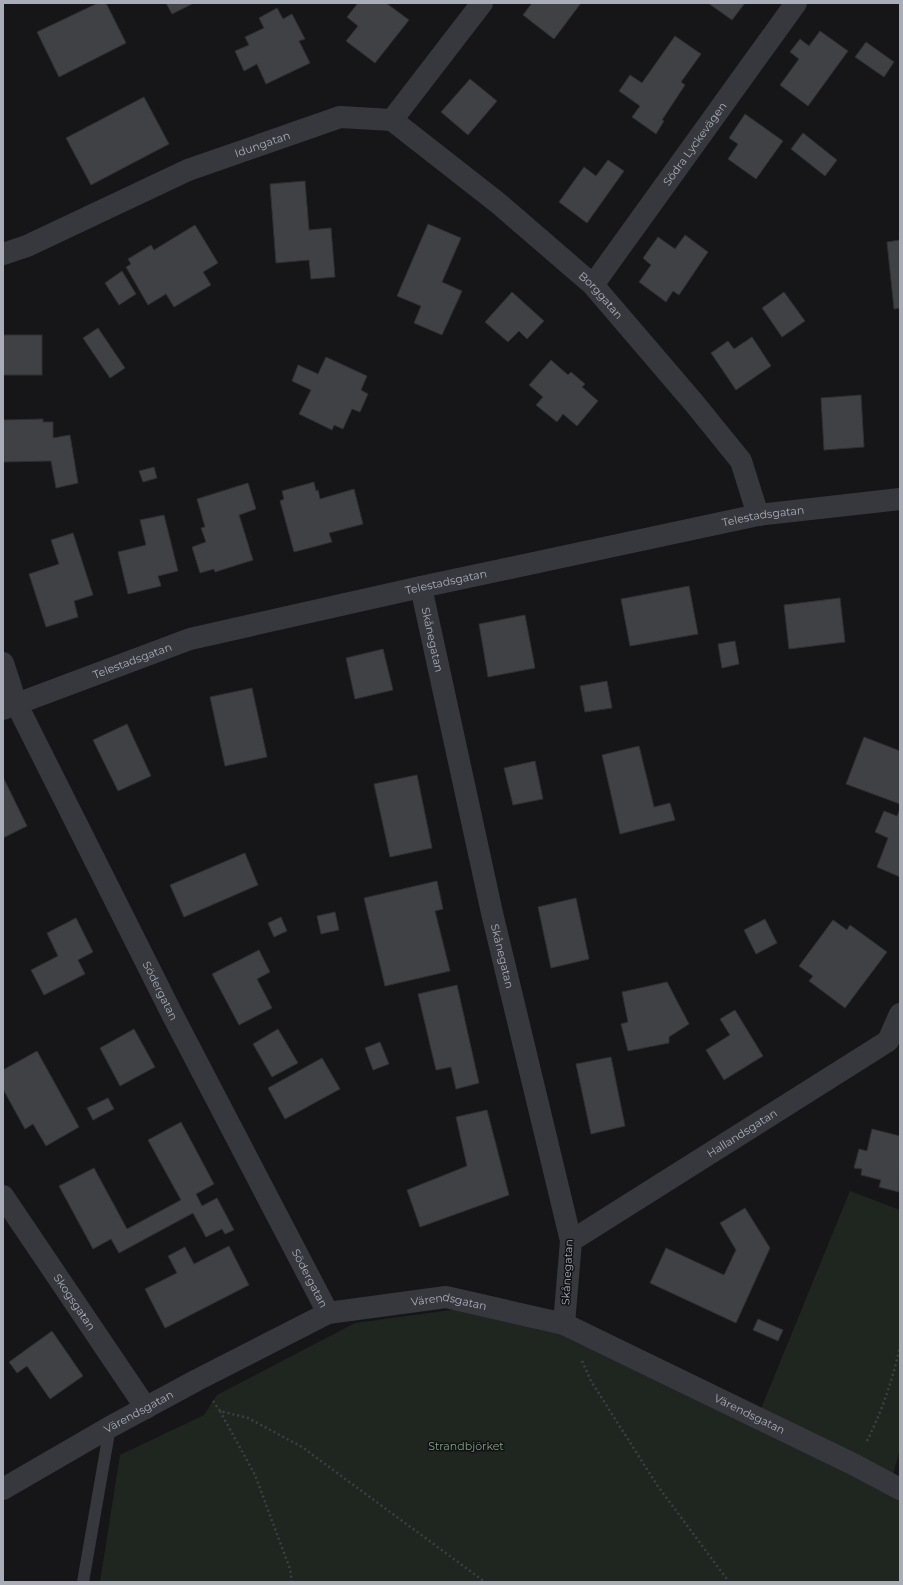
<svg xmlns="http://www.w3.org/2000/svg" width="903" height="1585" font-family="Montserrat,sans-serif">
	<rect width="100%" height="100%" fill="#161618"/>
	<polygon fill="#1e261f" points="850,1191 900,1210 900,1449 891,1482 900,1486 900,1582 100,1582 120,1455 204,1415 217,1395 355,1323 473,1307 558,1326 758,1416"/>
	<g fill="#404145" stroke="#303034">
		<polygon points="98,3 106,3 126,43 59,77 37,32"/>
		<polygon points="166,3 194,3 172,14"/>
		<polygon points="358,3 386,3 409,20 375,63 346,41 358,26 347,17"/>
		<polygon points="532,3 581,3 554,39 523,15"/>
		<polygon points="708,3 745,3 732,20"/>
		<polygon points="277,8 283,19 292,14 305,39 299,41 310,63 266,84 257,64 244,71 235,51 249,45 245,37 264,28 259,18"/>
		<polygon points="820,31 848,51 808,106 780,85 799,59 790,52 800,39 809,46"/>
		<polygon points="675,36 701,54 681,82 685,85 662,120 664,121 656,134 632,117 640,106 619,91 630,75 642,83"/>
		<polygon points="866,42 894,62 884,77 855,57"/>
		<polygon points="470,79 497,101 468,135 441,112"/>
		<polygon points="144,97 169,144 91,185 66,138"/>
		<polygon points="745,114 783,141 756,179 728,159 738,144 729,138"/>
		<polygon points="803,133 837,160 825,176 791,149"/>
		<polygon points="608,160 624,171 587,223 559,202 584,167 596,176"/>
		<polygon points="305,181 309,230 331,228 335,277 311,279 309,260 276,263 270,184"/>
		<polygon points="428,224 461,238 442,282 462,291 442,335 414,323 421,306 397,296"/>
		<polygon points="195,225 218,263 203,272 211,285 174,307 166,294 148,305 126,267 131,264 128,259 151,245 154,250"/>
		<polygon points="685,235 708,252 679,295 673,291 666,302 639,282 651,265 643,258 658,237 675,249"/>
		<polygon points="900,240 900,308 894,309 887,242"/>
		<polygon points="122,271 136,294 119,305 105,283"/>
		<polygon points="512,292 544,321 527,339 519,331 508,342 485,322"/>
		<polygon points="784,292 805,321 782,337 762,308"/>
		<polygon points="98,328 125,368 110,378 83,338"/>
		<rect x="3" y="335" width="39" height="40"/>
		<polygon points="752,337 771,366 736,390 711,353 728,341 734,349"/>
		<polygon points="326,357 367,376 361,390 368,394 360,412 352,409 343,429 334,425 332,430 299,414 311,390 292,381 298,365 318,374"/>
		<polygon points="551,360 568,375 571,372 585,384 582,387 598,401 577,426 563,414 557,422 536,405 543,397 529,385"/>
		<polygon points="861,395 864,447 824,450 821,398"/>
		<polygon points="43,419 43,422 53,422 53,438 70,435 78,483 56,488 51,461 3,462 3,420"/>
		<polygon points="154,467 157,478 143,482 139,471"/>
		<polygon points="314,482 316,491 318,490 320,499 354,489 363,524 329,533 332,542 294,552 280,501 284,499 282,491"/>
		<polygon points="248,483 256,509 239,515 253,560 215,572 214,569 200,573 192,547 206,542 201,528 205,527 197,499"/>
		<polygon points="164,515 178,571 158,576 161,586 128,594 118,552 146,545 140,520"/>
		<polygon points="73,533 93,595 74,601 78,617 46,627 29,574 59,564 51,540"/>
		<polygon points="689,586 698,634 630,646 621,599"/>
		<polygon points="840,598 845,642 789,649 784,605"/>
		<polygon points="525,615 535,668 488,677 479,624"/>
		<polygon points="735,641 739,664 722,668 718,644"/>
		<polygon points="383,649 393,690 355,699 346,658"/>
		<polygon points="607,681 612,708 585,712 580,686"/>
		<polygon points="252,688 267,757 225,766 210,697"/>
		<polygon points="127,724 151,776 118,791 93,740"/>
		<polygon points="864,737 900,751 900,804 846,784"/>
		<polygon points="639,746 654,807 670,803 675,820 620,834 602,755"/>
		<polygon points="535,761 543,799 513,805 504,768"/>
		<polygon points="417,775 432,848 390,857 374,784"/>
		<polygon points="3,777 27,826 3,838"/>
		<polygon points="900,809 900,877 877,867 888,838 875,832 884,811 897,816"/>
		<polygon points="245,853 258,885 184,917 170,885"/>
		<polygon points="437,881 443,909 435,911 450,971 385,986 364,898"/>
		<polygon points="576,898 589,959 551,968 538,907"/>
		<polygon points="335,912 339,930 321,934 317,916"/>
		<polygon points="281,917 287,931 274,937 268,923"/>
		<polygon points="76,918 93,952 78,960 85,974 44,995 31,970 58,956 47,933"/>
		<polygon points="765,919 777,943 756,954 744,930"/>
		<polygon points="833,920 847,930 850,925 887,952 845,1008 809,981 813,976 799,966"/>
		<polygon points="259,950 270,972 257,979 272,1008 239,1025 212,974"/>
		<polygon points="667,982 689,1024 669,1037 669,1043 628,1051 621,1024 628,1022 622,992"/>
		<polygon points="457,985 479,1083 456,1089 451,1067 436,1070 418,994"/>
		<polygon points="735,1010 763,1056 724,1080 706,1050 730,1035 720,1019"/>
		<polygon points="134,1029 155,1067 120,1086 100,1048"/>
		<polygon points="278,1029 298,1063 272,1077 253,1044"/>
		<polygon points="380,1042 389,1064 373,1070 365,1048"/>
		<polygon points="37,1051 79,1127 46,1146 33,1124 25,1129 3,1089 3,1070"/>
		<polygon points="611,1057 625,1126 591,1134 576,1064"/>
		<polygon points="322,1058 340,1089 285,1119 268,1088"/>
		<polygon points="108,1098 114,1109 93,1120 87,1108"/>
		<polygon points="487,1110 509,1195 420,1227 407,1190 467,1166 456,1117"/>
		<polygon points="181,1122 214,1184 196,1194 202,1206 217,1198 234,1230 225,1234 222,1229 206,1237 193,1213 119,1253 111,1239 93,1249 59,1186 94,1168 127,1229 181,1200 148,1140"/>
		<polygon points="872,1129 900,1136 899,1192 879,1187 881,1180 861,1175 862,1169 854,1168 859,1149 867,1151"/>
		<polygon points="745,1208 770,1248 736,1323 650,1283 666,1248 724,1275 736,1250 720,1223"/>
		<polygon points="229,1246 249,1285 165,1328 145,1289 177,1273 168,1256 185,1247 194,1264"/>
		<polygon points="758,1319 783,1330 778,1341 753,1330"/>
		<polygon points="52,1331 83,1376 50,1399 27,1366 17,1373 9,1362"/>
	</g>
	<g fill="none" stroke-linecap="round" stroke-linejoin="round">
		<g stroke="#3d3f44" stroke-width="2.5" stroke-dasharray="2 3" stroke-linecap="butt">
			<polyline points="582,1361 591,1381 657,1485 729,1582"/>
			<polyline points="213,1401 220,1411 248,1418 302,1447 485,1582"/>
			<polyline points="220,1411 255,1475 290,1569 292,1582"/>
			<path d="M867 1441C882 1411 893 1379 900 1346"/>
		</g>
		<polyline stroke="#37383d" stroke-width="12" points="83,1582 110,1427"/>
		<g stroke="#37383d" stroke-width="22">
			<path id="s1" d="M392 120 498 203 593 285 694 403 741 461 758 515"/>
			<path id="s2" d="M3 254 27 246 188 170 340 117 392 120 482 3"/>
			<path id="s3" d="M593 285 796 3"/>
			<path id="s4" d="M421 587 492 913 571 1241 564 1324"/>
			<path id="s5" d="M3 663 16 703 172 1014 328 1313"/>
			<path id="s6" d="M3 709 190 639 421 587 758 515 900 499"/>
			<path id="s7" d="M3 1196 146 1408"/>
			<path id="s8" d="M571 1241 888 1041 900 1014"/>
			<path id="s9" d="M3 1489 110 1427 197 1380 328 1313 446 1297 564 1324 855 1465 900 1489"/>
		</g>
	</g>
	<g text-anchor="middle" stroke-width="3" stroke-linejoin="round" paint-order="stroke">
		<g font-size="11" fill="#a8adb8" stroke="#111113">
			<text dy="4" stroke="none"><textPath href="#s2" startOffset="282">Idungatan</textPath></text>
			<text dy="4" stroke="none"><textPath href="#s3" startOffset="174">Södra Lyckevägen</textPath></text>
			<text dy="4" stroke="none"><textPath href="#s1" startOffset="273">Borggatan</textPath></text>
			<text dy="4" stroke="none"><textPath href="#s6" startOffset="786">Telestadsgatan</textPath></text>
			<text dy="4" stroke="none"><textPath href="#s6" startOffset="462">Telestadsgatan</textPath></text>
			<text dy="4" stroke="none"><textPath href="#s4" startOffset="54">Skånegatan</textPath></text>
			<text dy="4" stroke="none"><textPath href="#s6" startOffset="138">Telestadsgatan</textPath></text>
			<text dy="4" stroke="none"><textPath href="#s4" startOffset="378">Skånegatan</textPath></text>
			<text dy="4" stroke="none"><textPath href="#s5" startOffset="364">Södergatan</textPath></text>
			<text dy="4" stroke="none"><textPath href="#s8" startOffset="202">Hallandsgatan</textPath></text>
			<text transform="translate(567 1272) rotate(-87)" y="4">Skånegatan</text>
			<text dy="4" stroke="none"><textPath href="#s5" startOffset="688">Södergatan</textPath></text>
			<text dy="4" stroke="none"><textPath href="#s7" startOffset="128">Skogsgatan</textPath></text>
			<text dy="4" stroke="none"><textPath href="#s9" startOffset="492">Värendsgatan</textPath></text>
			<text dy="4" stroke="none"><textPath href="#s9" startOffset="156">Värendsgatan</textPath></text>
			<text dy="4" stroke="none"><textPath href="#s9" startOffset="816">Värendsgatan</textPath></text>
		</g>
		<g font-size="11" fill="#7fa381" stroke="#111113">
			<text x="466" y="1450">Strandbjörket</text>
		</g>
	</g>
	<rect width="903" height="1585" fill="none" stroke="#a8adb8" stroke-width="8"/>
</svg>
